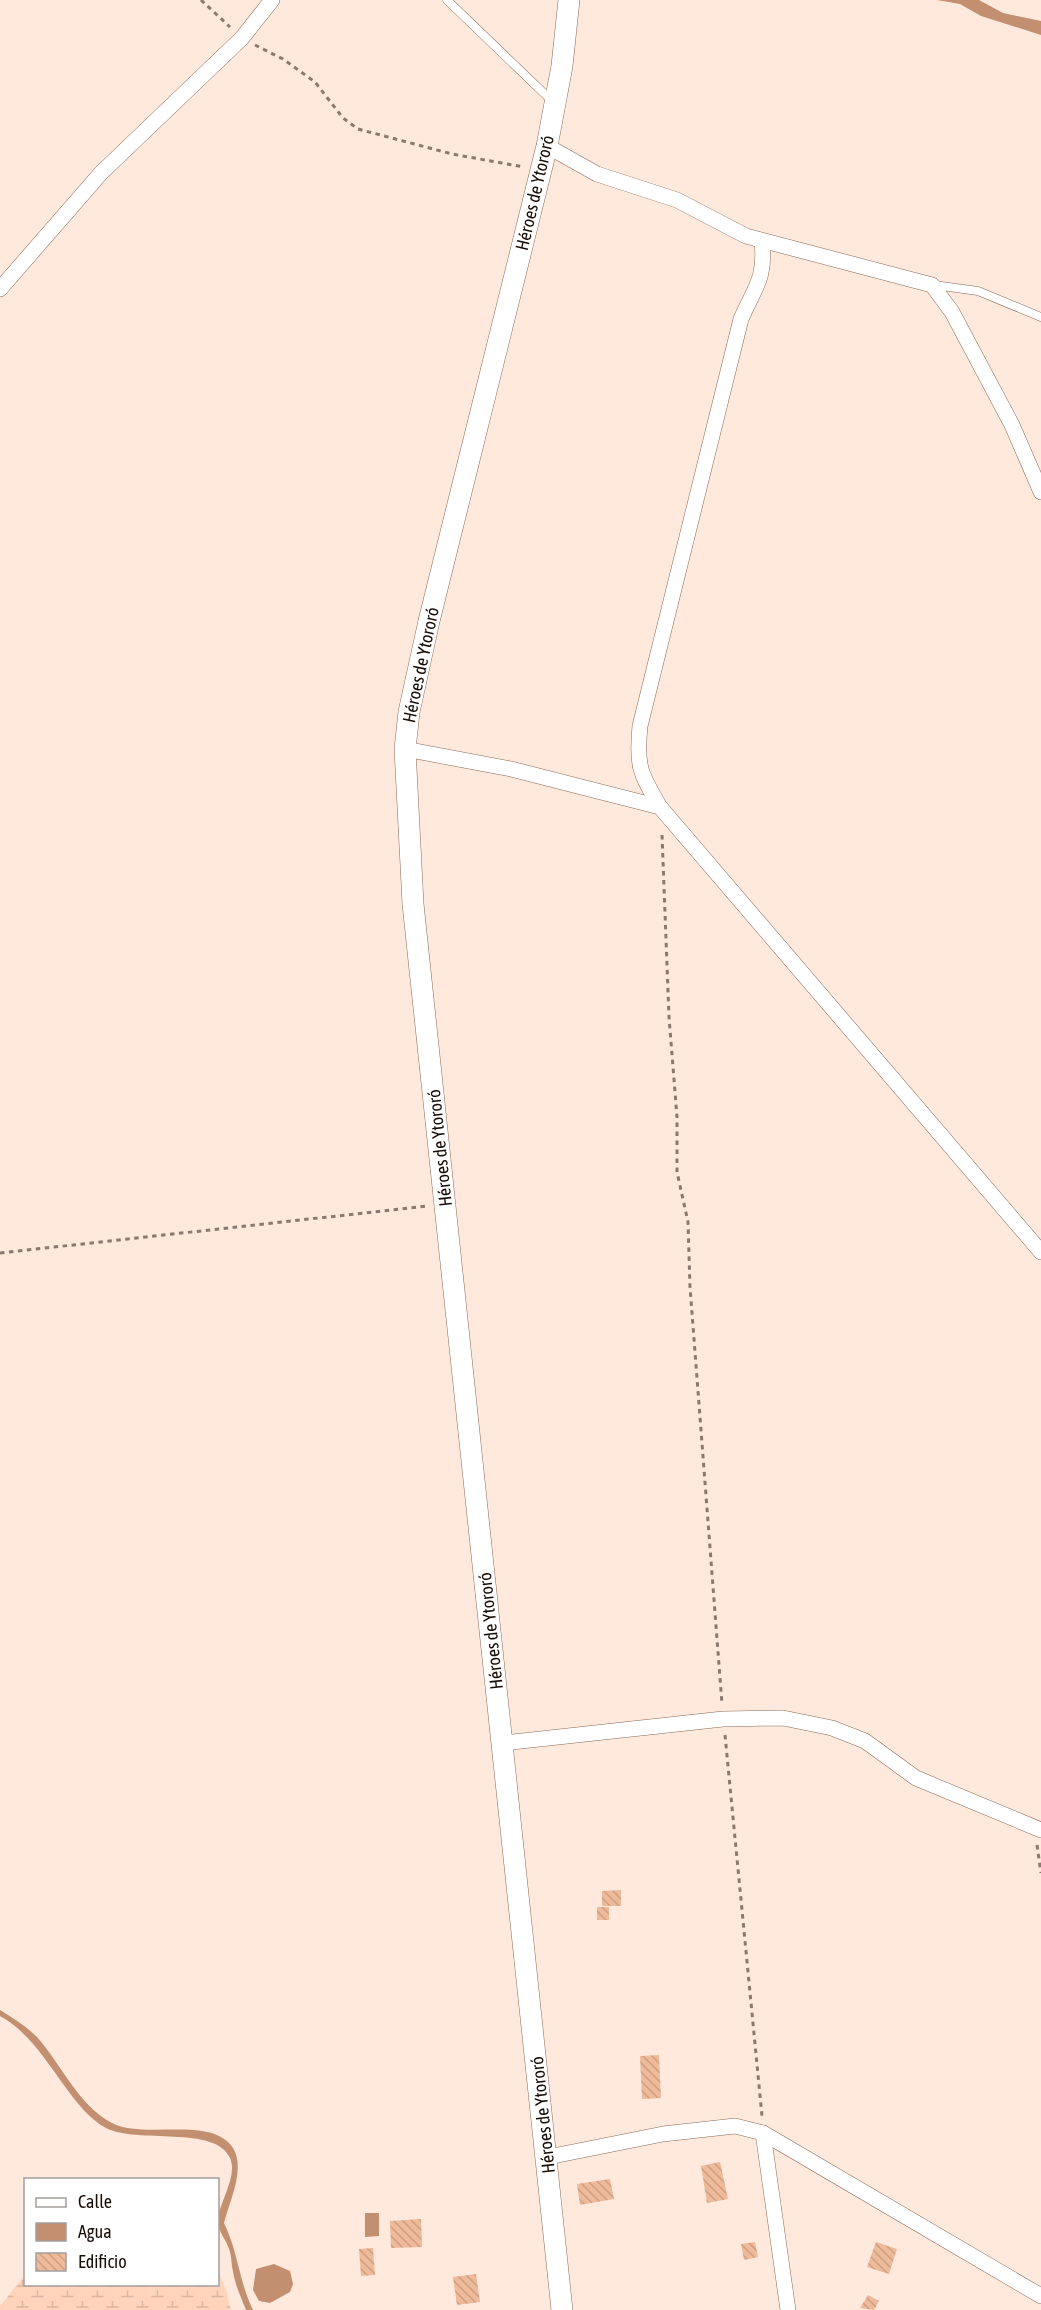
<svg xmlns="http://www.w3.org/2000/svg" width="1041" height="2310" font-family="'Asap Condensed',sans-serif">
	<defs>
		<pattern id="wetland-marsh" width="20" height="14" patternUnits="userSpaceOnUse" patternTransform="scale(1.5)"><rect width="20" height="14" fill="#ffd4bb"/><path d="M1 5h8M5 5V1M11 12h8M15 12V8" fill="none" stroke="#dab59f"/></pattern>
		<pattern id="building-back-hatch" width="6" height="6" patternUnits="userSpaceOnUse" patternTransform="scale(1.5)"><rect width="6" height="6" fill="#eeba9a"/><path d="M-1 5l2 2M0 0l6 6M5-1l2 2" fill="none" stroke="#cb9f83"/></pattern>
	</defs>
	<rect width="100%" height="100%" fill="#ffe9dc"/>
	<polygon fill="url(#wetland-marsh)" points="218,2272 226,2289 231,2310 0,2310 0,2306 25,2275 26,2284 218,2284"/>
	<g fill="#c28f71">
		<polygon points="937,0 979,0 1003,13 1041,21 1041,35 981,16 960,4"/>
		<path d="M0 2010C13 2018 26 2026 37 2037 61 2064 79 2106 112 2123 144 2140 212 2115 233 2148 246 2169 229 2202 224 2223 238 2251 239 2282 253 2310H246C241 2297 235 2285 233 2271 231 2264 232 2256 229 2249 226 2239 217 2231 218 2219 220 2200 238 2176 230 2158 216 2125 137 2144 106 2128 67 2107 46 2041 0 2016Z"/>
		<polygon points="365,2213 379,2213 379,2236 365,2237"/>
		<polygon points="274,2264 290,2271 293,2284 290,2292 270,2303 259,2301 253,2290 256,2269"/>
	</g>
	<g fill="url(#building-back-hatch)">
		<polygon points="621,1890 621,1906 602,1906 602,1891"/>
		<rect x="597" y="1907" width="12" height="13"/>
		<polygon points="659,2055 661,2098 642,2099 640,2056"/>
		<polygon points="720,2162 728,2199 707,2203 701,2166"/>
		<polygon points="610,2179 614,2199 580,2205 577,2184"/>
		<polygon points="421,2219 422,2247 391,2248 390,2221"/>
		<polygon points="755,2242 758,2257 744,2260 741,2244"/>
		<polygon points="876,2242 897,2249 889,2274 867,2267"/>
		<polygon points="373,2248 375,2275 361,2276 359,2249"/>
		<polygon points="476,2274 480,2302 457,2305 453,2277"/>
		<polygon points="868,2295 879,2301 874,2310 860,2308"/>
	</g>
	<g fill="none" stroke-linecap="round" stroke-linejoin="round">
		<g stroke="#896a57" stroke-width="9">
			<g id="service">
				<polyline points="447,0 552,101"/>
				<polyline points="934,285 978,291 1041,317"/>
			</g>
		</g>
		<g stroke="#896a57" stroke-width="16">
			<g id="minor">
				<polyline points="547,146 597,174 677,200 746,236 932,285 952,312 1012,425 1041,492"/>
				<path d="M762 241C766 278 755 287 741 319L640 726C636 766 640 773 660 807L1041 1252"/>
				<polyline points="0,289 101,173 242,38 272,0"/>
				<polyline points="405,749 511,769 660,807"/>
				<polyline points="503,1743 723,1719 783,1718 832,1728 865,1741 916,1778 1041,1830"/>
				<polyline points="763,2133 788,2310"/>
				<polyline points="548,2157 663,2134 735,2126 763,2133 1041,2296"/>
			</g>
		</g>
		<g stroke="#896a57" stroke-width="22">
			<polyline id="secondary" points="562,2310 413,904 405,749 409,712 429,621 547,146 562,66 569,0"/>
		</g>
		<g stroke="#8a7970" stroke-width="3" stroke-dasharray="4.5 4.5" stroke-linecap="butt">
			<polyline points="201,0 230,27"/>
			<polyline points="255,45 283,59 315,82 343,118 358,129 452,154 524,167"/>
			<polyline points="662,835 669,1017 677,1117 677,1172 688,1222 690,1287 722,1704"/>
			<polyline points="0,1253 428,1206"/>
			<polyline points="725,1735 762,2116"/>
			<polyline points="1037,1845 1041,1873"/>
		</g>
		<use href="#service" stroke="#fff" stroke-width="8"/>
		<use href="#minor" stroke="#fff" stroke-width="15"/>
		<use href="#secondary" stroke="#fff" stroke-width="21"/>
	</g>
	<g text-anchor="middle" stroke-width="4.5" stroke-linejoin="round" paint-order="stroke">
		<g font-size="18" fill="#180c06" stroke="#fff">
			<text transform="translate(535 193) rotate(-77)" y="6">Héroes de Ytororó</text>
			<text transform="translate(421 665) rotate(-78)" y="6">Héroes de Ytororó</text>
			<text transform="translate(440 1148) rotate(-96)" y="6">Héroes de Ytororó</text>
			<text transform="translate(491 1631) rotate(-96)" y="6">Héroes de Ytororó</text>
			<text transform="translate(543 2115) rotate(-96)" y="6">Héroes de Ytororó</text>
		</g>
	</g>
	<rect x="24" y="2178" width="195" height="108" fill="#ffffff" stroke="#a39e9b" stroke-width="1.5"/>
	<rect x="36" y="2198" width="30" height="9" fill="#ffffff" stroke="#a39e9b" stroke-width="1.5"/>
	<text x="78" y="2208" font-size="18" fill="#180c06">Calle</text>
	<rect x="36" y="2223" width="30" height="18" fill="#c28f71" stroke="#a39e9b" stroke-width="1.5"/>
	<text x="78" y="2238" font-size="18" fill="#180c06">Agua</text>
	<rect x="36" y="2253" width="30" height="18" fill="url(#building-back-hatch)" stroke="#a39e9b" stroke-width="1.5"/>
	<text x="78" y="2268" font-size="18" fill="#180c06">Edificio</text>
</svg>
